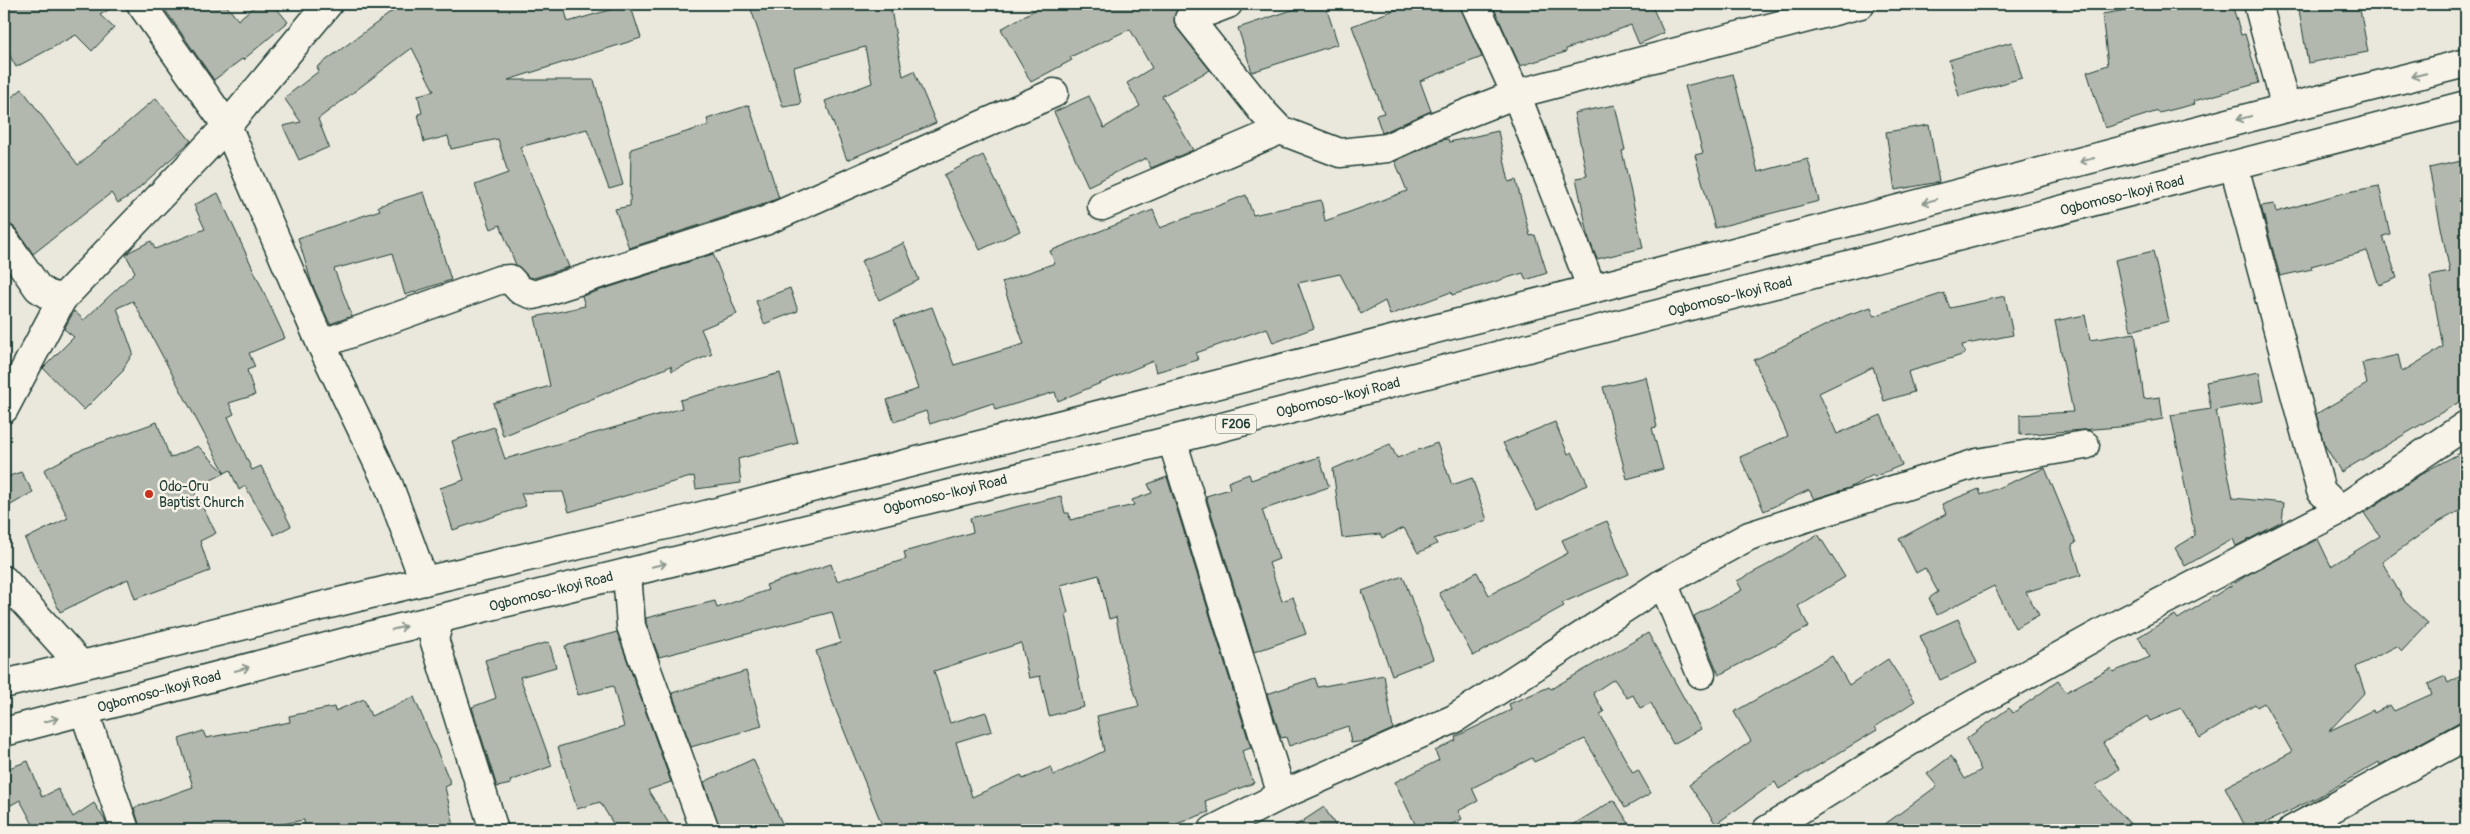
<svg xmlns="http://www.w3.org/2000/svg" width="2470" height="834" font-family="Pangolin,sans-serif">
	<rect width="100%" height="100%" fill="#eae8dd"/>
	<filter id="ink" filterUnits="userSpaceOnUse"><feTurbulence type="fractalNoise" baseFrequency=".02" numOctaves="2"/><feDisplacementMap in="SourceGraphic" scale="10" xChannelSelector="R" yChannelSelector="G"/><feConvolveMatrix kernelMatrix="1 2 1 2 8 2 1 2 1" color-interpolation-filters="sRGB"/></filter>
	<g filter="url(#ink)">
		<g fill="#b2b8ae" stroke="#1f3d34" fill-rule="evenodd">
			<polygon points="4,4 118,4 100,15 114,28 92,51 76,35 16,67 4,45"/>
			<polygon points="161,4 225,4 238,20 257,4 273,4 288,22 243,60 242,59 214,80"/>
			<polygon points="389,4 563,4 568,22 630,4 641,38 508,80 594,80 623,185 609,189 587,129 520,147 569,267 534,278 529,277 516,265 500,225 491,229 475,185 508,173 498,139 451,149 448,136 424,142 418,114 422,113 418,95 434,91 412,48 318,119 329,147 299,160 283,126 301,122 284,98 319,71 317,67 393,11"/>
			<polygon points="766,4 890,4 903,76 914,71 936,123 847,160 825,101 872,83 865,47 794,67 801,104 783,107 751,9"/>
			<polygon points="1045,4 1174,4 1177,9 1174,22 1177,28 1210,70 1162,96 1193,150 1151,168 1146,158 1088,186 1054,112 1089,96 1104,128 1140,106 1127,83 1152,68 1130,29 1070,57 1072,60 1031,82 1001,29"/>
			<polygon points="1310,4 1325,4 1338,44 1252,72 1238,28"/>
			<polygon points="1410,4 1460,4 1482,57 1420,81 1431,111 1382,133 1376,115 1384,113 1352,26"/>
			<polygon points="1492,4 1651,4 1664,33 1639,44 1631,25 1566,49 1566,52 1520,66"/>
			<polygon points="2126,4 2232,4 2241,35 2245,34 2259,83 2194,101 2195,104 2159,113 2158,111 2105,128 2087,72 2108,65 2102,14 2127,10"/>
			<polygon points="2298,4 2359,4 2368,52 2308,63"/>
			<polygon points="2012,42 2022,78 1959,96 1949,60"/>
			<polygon points="1733,74 1758,172 1808,159 1819,201 1715,228 1695,155 1703,153 1685,86"/>
			<polygon points="22,89 78,165 156,98 191,141 131,195 118,203 111,193 33,254 17,230 4,218 4,103"/>
			<polygon points="749,105 779,198 759,206 629,248 615,209 630,206 631,149 709,125 707,119"/>
			<polygon points="1615,105 1625,150 1622,151 1643,248 1597,259 1589,239 1576,178 1587,176 1574,113"/>
			<polygon points="1929,125 1939,182 1895,190 1886,132"/>
			<polygon points="1498,131 1509,182 1516,180 1530,236 1535,235 1547,273 1526,280 1523,273 1452,295 1451,292 1390,315 1385,301 1361,314 1340,274 1298,283 1314,328 1273,343 1267,328 1196,353 1198,360 1156,372 1153,361 1058,401 1055,392 995,410 993,403 930,424 926,411 894,422 887,400 918,389 894,320 932,307 954,365 1024,344 1002,282 1055,263 1050,251 1153,210 1160,228 1246,195 1253,215 1321,200 1325,221 1407,191 1395,161 1442,140 1448,139 1449,142"/>
			<polygon points="983,155 1020,231 980,250 944,175"/>
			<polygon points="2466,160 2466,398 2341,472 2324,444 2316,414 2367,384 2362,363 2398,355 2402,372 2443,347 2430,276 2450,272 2429,168"/>
			<polygon points="2379,186 2390,234 2383,236 2397,278 2379,285 2367,251 2311,266 2312,269 2280,276 2261,206 2274,204 2276,212 2343,193"/>
			<polygon points="424,192 451,280 405,295 393,253 334,269 352,316 330,324 312,284 298,238 380,210 378,206"/>
			<polygon points="218,193 285,338 249,353 255,367 247,370 255,395 229,403 234,414 228,417 252,470 261,466 291,526 274,535 245,486 239,490 230,470 225,473 133,301 117,308 133,353 123,369 124,370 84,410 43,368 74,337 64,329 74,311 84,320 135,272 126,255 129,252 151,241 155,249 205,229 194,205"/>
			<polygon points="904,243 919,280 879,300 861,261"/>
			<polygon points="2153,251 2169,321 2131,331 2115,260"/>
			<polygon points="713,254 737,314 701,329 712,354 672,371 671,366 503,436 493,403 550,386 535,317 585,306 582,296"/>
			<polygon points="790,288 798,311 764,324 756,301"/>
			<polygon points="1944,293 1950,308 2005,296 2013,335 1962,345 1965,354 1908,372 1914,392 1884,401 1873,367 1819,393 1837,434 1881,415 1902,465 1874,477 1873,475 1849,488 1814,499 1809,490 1764,511 1740,457 1788,436 1754,360 1847,315 1871,307 1874,316"/>
			<polygon points="2085,315 2090,340 2135,333 2144,399 2160,397 2163,419 2119,427 2020,435 2020,415 2073,412 2055,321"/>
			<polygon points="2259,372 2264,401 2216,410 2233,498 2284,503 2282,522 2236,546 2233,539 2185,566 2175,548 2195,536 2171,415 2211,409 2206,382"/>
			<polygon points="780,373 798,443 738,459 741,483 696,489 694,476 569,512 563,492 521,493 526,506 453,530 440,488 464,480 452,441 494,427 505,459 682,408 680,400"/>
			<polygon points="1646,377 1657,427 1652,428 1663,469 1627,479 1603,387"/>
			<polygon points="157,422 170,458 198,446 225,473 193,489 216,533 200,541 210,571 135,599 128,579 60,612 25,539 68,518 44,470 83,449"/>
			<polygon points="1555,422 1568,454 1572,452 1588,484 1537,510 1503,443"/>
			<polygon points="1437,443 1452,485 1472,478 1487,520 1434,539 1437,544 1418,553 1404,528 1382,538 1380,534 1342,538 1333,469 1390,444 1397,458"/>
			<polygon points="2466,450 2466,507 2437,523 2382,562 2405,602 2428,623 2402,651 2397,646 2356,667 2365,692 2329,731 2373,710 2374,713 2390,705 2394,711 2432,694 2428,684 2445,676 2448,683 2466,673 2466,720 2459,722 2380,765 2379,762 2318,797 2251,830 2247,830 2225,787 2292,752 2264,703 2257,707 2255,704 2200,738 2181,708 2150,721 2147,716 2103,743 2119,769 2095,786 2136,830 1877,830 1937,786 1927,774 1951,756 1965,779 1981,770 1966,739 2009,708 2013,713 2058,681 2066,692 2111,668 2113,672 2150,657 2138,637 2175,615 2178,619 2249,574 2318,539 2331,566 2380,536 2364,513 2426,471"/>
			<polygon points="1319,457 1329,487 1262,510 1279,559 1269,563 1282,601 1293,597 1306,634 1254,652 1206,496 1230,489 1228,482 1249,474 1251,480"/>
			<polygon points="2045,468 2076,543 2072,545 2081,575 2026,592 2039,615 2015,628 1994,586 1937,615 1929,598 1938,592 1925,568 1916,573 1899,539 1946,514 1942,504 1979,489 1981,495"/>
			<polygon points="21,472 33,492 4,509 4,478"/>
			<path d="M1167 477 1251 748 1242 751 1254 783 1205 801 1209 812 1160 830H884L831 698 816 651 841 643 832 612 659 657 646 623V618L715 601 717 608 768 590 766 585 831 564 837 581 906 559 904 552 973 532 970 518 1061 496 1065 513H1069L1070 520 1134 505 1132 500 1152 493 1148 484ZM1099 575 1109 619 1116 617 1124 659 1139 706 1097 716 1104 751 1054 775 1051 767 1023 779 1021 775 972 797 956 742 992 731 986 712 950 723 934 671 1021 643 1029 678 1040 676 1049 716 1084 707 1066 614 1068 613 1061 585Z"/>
			<polygon points="1607,521 1629,574 1562,603 1564,606 1473,656 1439,593 1477,572 1489,595 1568,553 1562,540"/>
			<polygon points="1818,534 1845,577 1798,606 1809,627 1719,675 1694,616 1742,590 1737,581 1769,564"/>
			<polygon points="1403,576 1433,659 1392,675 1362,591"/>
			<polygon points="1958,619 1977,663 1940,680 1920,636"/>
			<polygon points="617,632 671,782 648,790 673,830 617,830 600,802 577,809 558,747 624,727 613,686 578,695 565,646"/>
			<polygon points="1648,633 1701,729 1673,744 1651,703 1640,708 1633,695 1627,698 1614,679 1593,693 1604,712 1600,714 1633,773 1638,770 1651,793 1625,808 1585,739 1534,762 1532,758 1472,788 1478,801 1458,811 1462,819 1440,830 1418,830 1395,782 1439,760 1435,751 1456,740 1455,737 1511,710 1509,704 1549,687 1551,689"/>
			<polygon points="549,642 556,667 520,677 552,766 510,781 511,784 497,787 472,707 496,698 485,660"/>
			<polygon points="1832,656 1849,685 1888,659 1915,701 1875,727 1877,730 1779,789 1775,782 1716,824 1689,785 1751,741 1734,712"/>
			<polygon points="746,671 762,726 691,747 672,693"/>
			<polygon points="1384,675 1393,729 1366,741 1351,743 1348,726 1289,746 1286,737 1281,738 1267,694 1315,678 1318,687"/>
			<polygon points="414,697 451,784 445,787 455,830 305,830 304,820 249,830 141,830 134,808 193,787 179,739 203,731 206,738 290,722 289,716 334,707 335,711 364,699 371,716"/>
			<polygon points="753,759 785,830 720,830 704,782"/>
			<polygon points="28,761 42,797 58,789 73,817 94,803 106,822 94,830 36,830 20,800 4,809 4,770"/>
			<polygon points="1614,800 1633,830 1564,830"/>
			<polygon points="1324,807 1338,830 1289,830"/>
		</g>
		<g fill="none" stroke-linecap="round" stroke-linejoin="round">
			<g stroke="#1f3d34" stroke-width="31">
				<g id="minor">
					<polyline points="141,4 227,126 321,344 389,486 424,581"/>
					<polyline points="1228,4 1189,19 1263,112 1280,130 1340,153 1387,148 1430,128 1516,94 1861,4"/>
					<polyline points="1475,4 1516,94 1592,289"/>
					<polyline points="2258,4 2286,108"/>
					<polyline points="2234,166 2321,491 2340,510"/>
					<polyline points="1102,206 1280,130"/>
					<polyline points="4,239 38,288 47,294 62,299 227,126 328,4"/>
					<polyline points="321,344 499,280 510,279 520,290 534,295 765,221 1054,93"/>
					<polyline points="4,409 62,299"/>
					<polyline points="1172,440 1282,795"/>
					<polyline points="627,573 631,626 705,830"/>
					<polyline points="4,580 80,664"/>
					<polyline points="1663,583 1701,674"/>
					<polyline points="440,619 434,639 494,830"/>
					<polyline points="84,711 125,830"/>
					<polyline points="1213,830 1282,795 1454,719 1663,583 1749,536 1977,463 2085,445"/>
					<polyline points="1767,830 1931,728 2105,631 2340,510 2466,425"/>
					<polyline points="2292,830 2466,736"/>
				</g>
			</g>
			<g stroke="#1f3d34" stroke-width="31">
				<g id="primary">
					<polyline points="4,684 424,581 674,523 1592,289 2286,108 2466,63"/>
					<polyline points="4,732 384,632 1172,440 2466,105"/>
				</g>
			</g>
			<use href="#minor" stroke="#f7f3e8" stroke-width="28"/>
			<use href="#primary" stroke="#f7f3e8" stroke-width="28"/>
		</g>
		<defs><path id="oneway-shaft" d="M-6 0H5M1.5-3L5.5 0L1.5 3" fill="none" stroke-width="1.6" stroke-linecap="round" stroke-linejoin="round" transform="scale(1.25)"/></defs>
		<g stroke="#8b988e">
			<use href="#oneway-shaft" transform="translate(2419 75) rotate(166)"/>
			<use href="#oneway-shaft" transform="translate(2244 118) rotate(165)"/>
			<use href="#oneway-shaft" transform="translate(2087 160) rotate(165)"/>
			<use href="#oneway-shaft" transform="translate(1930 201) rotate(165)"/>
			<use href="#oneway-shaft" transform="translate(659 565) rotate(-14)"/>
			<use href="#oneway-shaft" transform="translate(399 628) rotate(-14)"/>
			<use href="#oneway-shaft" transform="translate(242 669) rotate(-15)"/>
			<use href="#oneway-shaft" transform="translate(51 720) rotate(-15)"/>
		</g>
	</g>
	<circle fill="#c8321e" stroke="#f7f3e8" stroke-width="2" cx="149" cy="494" r="5"/>
	<g text-anchor="middle" stroke-width="5" stroke-linejoin="round" paint-order="stroke">
		<rect fill="#f7f3e8" stroke="#60746a" stroke-width="1" x="1216" y="414.5" width="40" height="19" rx="4"/>
		<g font-size="12" font-weight="bold" fill="#1f3d34">
			<text x="1236" y="428">F206</text>
		</g>
		<g font-size="14" fill="#1f3d34" stroke="#f7f3e8">
			<text transform="translate(2122 195) rotate(-14)" y="5">Ogbomoso-Ikoyi Road</text>
			<text transform="translate(1730 296) rotate(-14)" y="5">Ogbomoso-Ikoyi Road</text>
			<text transform="translate(1338 397) rotate(-14)" y="5">Ogbomoso-Ikoyi Road</text>
			<text transform="translate(945 494) rotate(-14)" y="5">Ogbomoso-Ikoyi Road</text>
			<text transform="translate(551 591) rotate(-14)" y="5">Ogbomoso-Ikoyi Road</text>
			<text transform="translate(159 691) rotate(-15)" y="5">Ogbomoso-Ikoyi Road</text>
		</g>
		<g font-size="14" fill="#1f3d34" stroke="#f7f3e8" text-anchor="start">
			<text x="159" y="491">Odo-Oru<tspan x="159" dy="16">Baptist Church</tspan></text>
		</g>
	</g>
	<rect width="2470" height="834" fill="none" stroke="#f7f3e8" stroke-width="20"/>
	<rect x="10" y="10" width="2450" height="814" fill="none" stroke="#1f3d34" stroke-width="2" filter="url(#ink)"/>
</svg>
